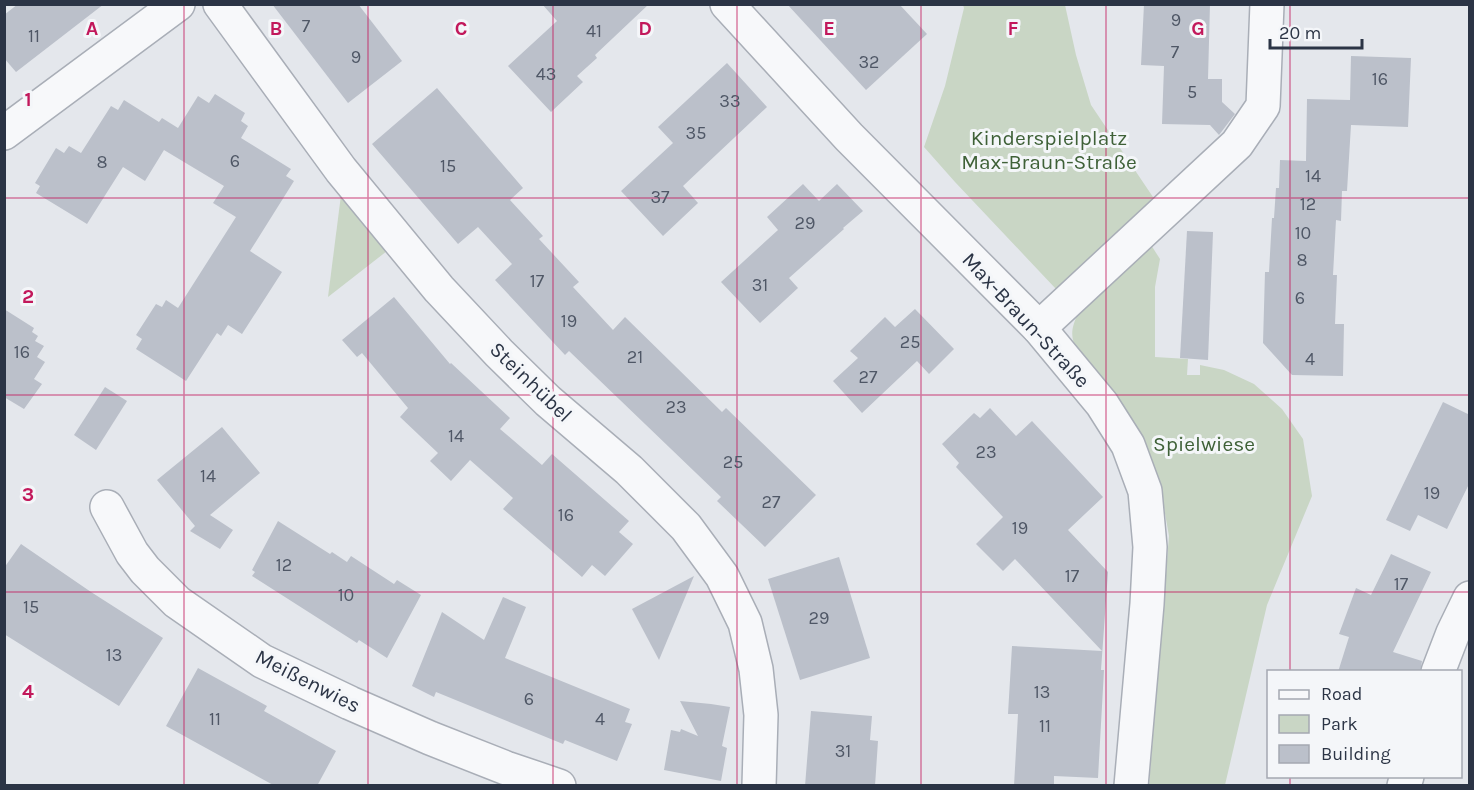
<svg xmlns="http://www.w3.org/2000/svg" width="1474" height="790" font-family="Karla,sans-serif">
	<rect width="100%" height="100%" fill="#e4e7ec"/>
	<g fill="#c9d6c5">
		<polygon points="963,5 1065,5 1076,55 1091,105 1155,200 1075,274 1056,289 955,182 924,147 945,86 964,8"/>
		<polygon points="341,195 387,251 328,297"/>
		<path d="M1151 245 1160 259 1155 287V357L1188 359 1187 375H1200V365L1224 370 1254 384 1282 409 1303 439 1312 496 1267 605 1225 785H1149L1169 536 1160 485 1140 440 1079 356C1070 336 1070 331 1079 311Z"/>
	</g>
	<g fill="#bbc0ca">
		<polygon points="18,4 104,4 16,72 4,58 4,15"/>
		<polygon points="272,4 358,4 402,61 348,103"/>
		<polygon points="542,4 649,4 595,55 597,58 577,76 583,82 551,112 508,66 557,21"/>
		<polygon points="787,4 899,4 927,34 866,90"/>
		<polygon points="1144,4 1210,4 1208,79 1222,79 1222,102 1235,114 1219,135 1210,125 1162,124 1164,66 1141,65"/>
		<polygon points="1351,56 1411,58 1408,127 1351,125 1347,191 1342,191 1341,221 1336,220 1333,275 1337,275 1335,324 1344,324 1343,376 1292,375 1263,343 1265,272 1269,272 1272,218 1274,218 1276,188 1279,188 1280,160 1306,161 1307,99 1350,100"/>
		<polygon points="727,63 767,107 683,186 698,203 663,236 621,191 673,143 658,127"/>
		<polygon points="437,88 523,188 510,200 543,236 539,239 579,282 573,287 613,330 625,317 722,412 726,408 816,495 765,547 717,501 721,497 569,351 565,355 495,280 512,264 478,227 458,244 372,144"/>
		<polygon points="215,94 245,113 241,121 248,126 241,138 291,169 286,176 294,181 250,251 282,272 242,334 228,325 221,336 217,333 186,381 136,349 142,339 136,335 156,304 162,307 166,300 178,308 236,217 213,203 224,186 164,150 145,181 123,167 87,224 36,193 40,186 35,183 56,148 64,153 69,146 81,153 111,106 118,110 124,100 159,122 162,118 178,128 198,96 209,103"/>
		<polygon points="803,184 819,201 837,184 863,211 843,228 844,229 789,278 798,288 760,323 721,282 778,230 767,217"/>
		<polygon points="1187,231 1213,232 1208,360 1180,358"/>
		<polygon points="394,297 450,364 451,363 510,418 500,429 542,465 552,454 629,521 619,532 633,544 605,576 592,565 582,577 503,509 513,498 470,460 451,481 430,461 438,453 400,417 408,408 362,353 357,357 342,340"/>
		<polygon points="4,309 34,328 32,332 38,336 35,341 44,346 37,357 45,362 34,379 42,384 24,409 4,397"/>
		<polygon points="915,309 954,349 929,374 917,361 862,413 833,381 858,358 850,351 885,317 895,327"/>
		<polygon points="105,387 127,401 96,450 74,435"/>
		<polygon points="1443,402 1470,415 1470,482 1447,529 1418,515 1410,531 1386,520"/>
		<polygon points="990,408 1016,436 1032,421 1103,497 1068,530 1108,572 1101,670 1104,670 1098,778 1054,776 1054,786 1014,786 1018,714 1008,714 1012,646 1102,651 1015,559 1003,571 976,544 1003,517 956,467 959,463 942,444 974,413 980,418"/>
		<polygon points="222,427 260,473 210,515 233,530 220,549 190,531 195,526 157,480"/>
		<polygon points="278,521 330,554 332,552 347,562 351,556 394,584 397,580 421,595 387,658 359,640 357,643 252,576 255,572 252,570"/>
		<polygon points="21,544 91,592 163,638 119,706 4,634 4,568"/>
		<polygon points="1391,554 1431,572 1393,652 1422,661 1420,672 1338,672 1349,637 1339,634 1356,588 1371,595"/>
		<polygon points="839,557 870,658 800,680 768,579"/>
		<polygon points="694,576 659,660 632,609"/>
		<polygon points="503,597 526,607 505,658 630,709 625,722 632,724 617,761 565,740 563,744 436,692 434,697 412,686 442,612 484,640"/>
		<polygon points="198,668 267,706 264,711 336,751 317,786 275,786 166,726"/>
		<polygon points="680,701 711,704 730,707 722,746 727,748 721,781 664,770 671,730 680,732 681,729 698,736"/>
		<polygon points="811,711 872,716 870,740 878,741 875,786 805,786"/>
	</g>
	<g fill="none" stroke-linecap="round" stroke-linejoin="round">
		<g stroke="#a9aeb7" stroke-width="36">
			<g id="minor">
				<polyline points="220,4 341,170 439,289 499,353 548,401 629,470 686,527 722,576 745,623 756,669 761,715 759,786"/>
				<polyline points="727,4 849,137 1039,328 1102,404 1128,445 1145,491 1150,547 1147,604 1131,786"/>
				<polyline points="4,133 178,4"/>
				<polyline points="1039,328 1237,144 1263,106 1267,4"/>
				<polyline points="107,507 132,553 145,570 177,602 262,661 350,703 430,738 506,768 559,786"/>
				<polyline points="1438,672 1453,633 1470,598"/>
				<polyline points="1404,786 1407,776"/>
			</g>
		</g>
		<use href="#minor" stroke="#f7f8fa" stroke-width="33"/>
	</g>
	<path fill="none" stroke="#c2185b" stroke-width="1.5" stroke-opacity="0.55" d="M184 4V786M368 4V786M553 4V786M737 4V786M921 4V786M1106 4V786M1290 4V672M4 198H1470M4 395H1470M4 592H1470M1290 776V786"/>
	<g text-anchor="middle" stroke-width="6" stroke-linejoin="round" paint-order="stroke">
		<g font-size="18" fill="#4f5766">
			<text x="1176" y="26">9</text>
			<text x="306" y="32">7</text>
			<text x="594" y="37">41</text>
			<text x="34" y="42">11</text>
			<text x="1175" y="58">7</text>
			<text x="356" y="63">9</text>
			<text x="869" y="68">32</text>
			<text x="546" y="80">43</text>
			<text x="1380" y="85">16</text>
			<text x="1192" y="98">5</text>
			<text x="730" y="107">33</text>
			<text x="696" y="139">35</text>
			<text x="235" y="167">6</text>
			<text x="102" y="168">8</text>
			<text x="448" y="172">15</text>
			<text x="1313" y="182">14</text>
			<text x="660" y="203">37</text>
			<text x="1308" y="210">12</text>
			<text x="805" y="229">29</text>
			<text x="1303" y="239">10</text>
			<text x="1302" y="266">8</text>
			<text x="537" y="287">17</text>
			<text x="760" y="291">31</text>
			<text x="1300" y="304">6</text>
			<text x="569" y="327">19</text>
			<text x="910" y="348">25</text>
			<text x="22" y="358">16</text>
			<text x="635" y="363">21</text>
			<text x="1310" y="365">4</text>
			<text x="868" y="383">27</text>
			<text x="676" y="413">23</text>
			<text x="456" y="442">14</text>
			<text x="986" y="458">23</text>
			<text x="733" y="468">25</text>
			<text x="208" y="482">14</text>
			<text x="1432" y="499">19</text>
			<text x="771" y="508">27</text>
			<text x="566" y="521">16</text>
			<text x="1020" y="534">19</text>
			<text x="284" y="571">12</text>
			<text x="1072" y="582">17</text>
			<text x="1401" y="590">17</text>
			<text x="346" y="601">10</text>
			<text x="31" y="613">15</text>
			<text x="819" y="624">29</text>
			<text x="114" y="661">13</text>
			<text x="1042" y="698">13</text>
			<text x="529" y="705">6</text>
			<text x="215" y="725">11</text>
			<text x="600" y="725">4</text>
			<text x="1045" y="732">11</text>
			<text x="843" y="757">31</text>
		</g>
		<g font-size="21" fill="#3f6138" stroke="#f4f6f9">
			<text x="1049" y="145">Kinderspielplatz<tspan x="1049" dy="24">Max-Braun-Straße</tspan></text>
			<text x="1204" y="451">Spielwiese</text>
		</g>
		<g font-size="21" fill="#2b3445" stroke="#f4f6f9">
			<text transform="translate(1026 320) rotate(47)" y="7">Max-Braun-Straße</text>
			<text transform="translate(531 382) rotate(44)" y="7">Steinhübel</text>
			<text transform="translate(308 681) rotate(27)" y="7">Meißenwies</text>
		</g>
	</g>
	<g font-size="20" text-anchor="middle" font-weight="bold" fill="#c2185b" stroke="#f4f6f9" stroke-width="6" stroke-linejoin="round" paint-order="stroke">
		<text x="92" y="35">A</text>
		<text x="276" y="35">B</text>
		<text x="461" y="35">C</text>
		<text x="645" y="35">D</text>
		<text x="829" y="35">E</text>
		<text x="1013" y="35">F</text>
		<text x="1198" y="35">G</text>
		<text x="28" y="106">1</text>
		<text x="28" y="303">2</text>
		<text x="28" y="501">3</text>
		<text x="28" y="698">4</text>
	</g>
	<rect width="1474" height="790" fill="none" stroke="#2b3445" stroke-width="12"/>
	<rect x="1267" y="670" width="195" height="108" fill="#f4f6f9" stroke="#a4a8b1" stroke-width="1.5"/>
	<rect x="1279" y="690" width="30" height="9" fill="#f7f8fa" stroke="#a4a8b1" stroke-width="1.5"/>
	<text x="1321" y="700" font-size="18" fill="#2b3445">Road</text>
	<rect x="1279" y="715" width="30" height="18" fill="#c9d6c5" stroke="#a4a8b1" stroke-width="1.5"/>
	<text x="1321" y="730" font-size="18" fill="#2b3445">Park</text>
	<rect x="1279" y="745" width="30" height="18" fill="#bbc0ca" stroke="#a4a8b1" stroke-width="1.5"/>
	<text x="1321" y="760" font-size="18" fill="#2b3445">Building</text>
	<path d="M1270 39v9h92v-9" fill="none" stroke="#2b3445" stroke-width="3"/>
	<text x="1279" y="39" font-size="18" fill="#2b3445" stroke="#f4f6f9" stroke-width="4.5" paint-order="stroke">20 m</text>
</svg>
